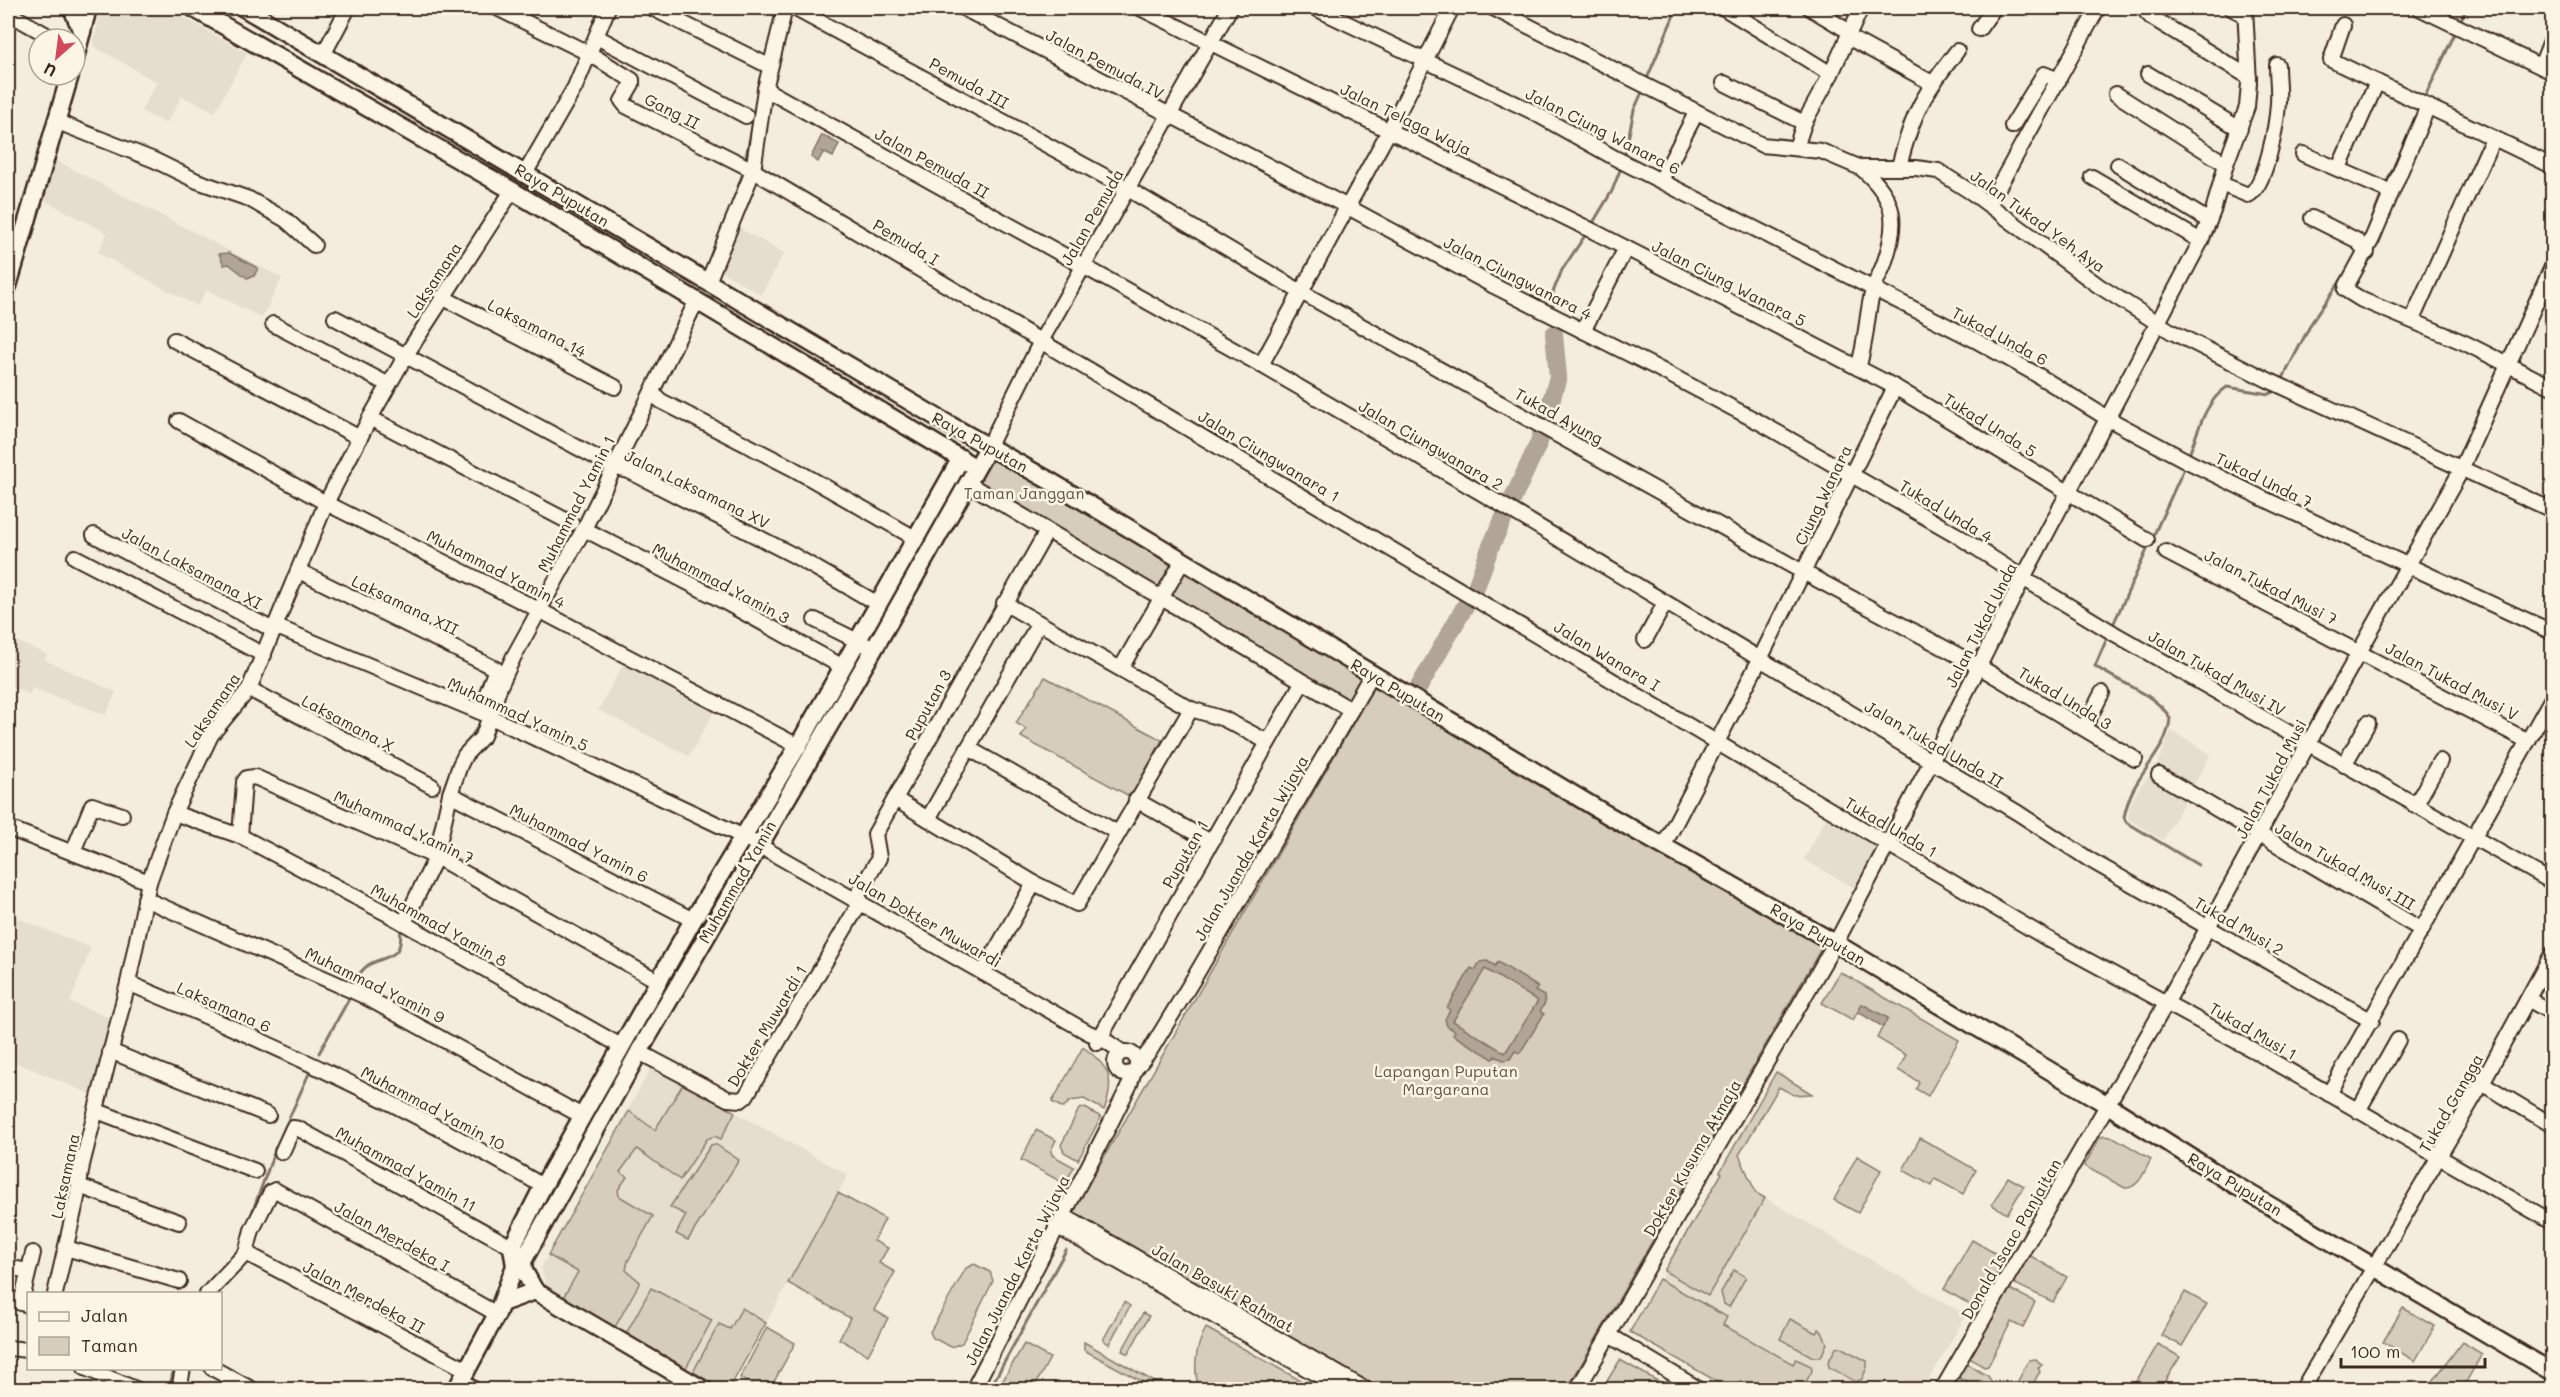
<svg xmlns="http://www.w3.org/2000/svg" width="2560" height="1397" font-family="Mali,sans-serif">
	<rect width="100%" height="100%" fill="#f4eddd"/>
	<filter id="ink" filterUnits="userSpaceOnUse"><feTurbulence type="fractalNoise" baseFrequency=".0167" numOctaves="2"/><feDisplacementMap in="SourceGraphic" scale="12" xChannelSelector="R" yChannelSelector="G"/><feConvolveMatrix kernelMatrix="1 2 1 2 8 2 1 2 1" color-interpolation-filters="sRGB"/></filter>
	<g filter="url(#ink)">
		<g fill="#e5ddce">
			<polygon points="101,8 167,8 247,53 215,112 182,96 166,124 141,111 157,82 93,46"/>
			<polygon points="53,159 282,278 262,318 207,290 197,306 98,253 107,233 42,199"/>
			<polygon points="734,225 784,253 761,295 717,269"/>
			<polygon points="8,638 47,654 45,660 116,692 106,715 32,688 30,694 8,686"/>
			<polygon points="623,665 714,712 689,756 598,710"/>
			<polygon points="2171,731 2211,754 2163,840 2128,819 2130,805 2140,786 2154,772"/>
			<polygon points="1827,816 1879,848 1857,889 1804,860"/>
			<polygon points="8,914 91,948 70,1002 113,1019 97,1097 8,1059"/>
			<polygon points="652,1066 848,1175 729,1389 723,1389 547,1288 541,1268"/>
			<polygon points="1722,1173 1966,1315 1923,1390 1730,1389 1630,1332"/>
		</g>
		<g fill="#d6cdbd" stroke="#887c6e" stroke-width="1.5">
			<polygon points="989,450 1370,676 1351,709 970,483"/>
			<polygon points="1045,677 1162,740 1131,797 1021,737 1026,729 1016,723"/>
			<polygon points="1374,687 1603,821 1823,945 1567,1389 1379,1389 1072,1213"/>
			<polygon points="1840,972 1959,1040 1928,1096 1916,1089 1919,1082 1898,1070 1906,1055 1877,1038 1887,1018 1862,1004 1853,1020 1822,1003"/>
			<path d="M1083 1047C1109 1066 1116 1079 1104 1110L1084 1099 1070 1101 1063 1108 1052 1102Z"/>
			<polygon points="1776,1072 1812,1094 1794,1095 1779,1087 1739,1155 1756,1193 1765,1198 1708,1296 1664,1271 1722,1173 1720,1172"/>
			<polygon points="683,1084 735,1112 721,1139 714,1136 707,1139 680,1180 637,1149 620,1172 627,1177 618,1190 619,1196 653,1216 628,1261 626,1270 640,1282 615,1327 563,1298 578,1272 548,1255 629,1111 655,1130"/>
			<polygon points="1085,1108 1101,1117 1078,1160 1064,1152 1061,1145 1079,1109"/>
			<polygon points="1036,1130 1056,1140 1051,1150 1052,1155 1074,1167 1065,1184 1021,1160"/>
			<path d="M2104 1136 2115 1138 2151 1159C2145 1170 2139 1189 2125 1188L2084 1166 2100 1138Z"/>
			<polygon points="1920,1138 1976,1170 1963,1194 1935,1179 1932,1186 1903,1170"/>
			<polygon points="715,1144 739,1160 688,1240 676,1234 686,1215 670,1207 711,1145"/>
			<polygon points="1857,1156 1881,1170 1858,1213 1834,1200"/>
			<polygon points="2008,1177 2024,1186 2007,1214 1992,1205"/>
			<polygon points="838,1193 885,1219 874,1241 888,1248 879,1263 895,1272 874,1310 888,1318 868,1355 839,1339 850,1318 788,1283"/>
			<polygon points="1972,1240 2005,1259 1977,1309 1944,1289"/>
			<polygon points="2027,1254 2067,1277 2053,1302 2011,1282"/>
			<polygon points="974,1264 990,1272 993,1281 962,1343 951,1347 933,1338 930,1332 966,1268"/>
			<polygon points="1734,1270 1746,1277 1729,1307 1724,1304 1721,1292"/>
			<polygon points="1659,1279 1727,1317 1723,1325 1793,1364 1796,1359 1811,1366 1812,1371 1802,1389 1730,1389 1630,1332"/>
			<polygon points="651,1288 712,1320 686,1368 626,1334"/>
			<polygon points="2008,1288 2035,1302 2023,1328 2011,1322 1988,1366 1984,1367 1968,1357"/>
			<polygon points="2185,1292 2207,1304 2182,1346 2161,1335"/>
			<polygon points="1124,1302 1130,1306 1109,1344 1103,1340"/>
			<polygon points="742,1308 766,1323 729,1389 723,1389 693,1372 719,1324 730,1329"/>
			<polygon points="2403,1308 2435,1326 2415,1361 2383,1342"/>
			<polygon points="1143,1313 1149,1316 1128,1354 1122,1351"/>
			<polygon points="1790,1319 1816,1333 1819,1329 1822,1332 1827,1343 1821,1357 1813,1357 1780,1339"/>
			<polygon points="767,1327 795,1343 770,1389 762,1389 740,1378"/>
			<path d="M1206 1328 1316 1389 1199 1390C1193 1367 1195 1349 1206 1328Z"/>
			<polygon points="1084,1342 1153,1381 1150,1386 1084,1350"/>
			<polygon points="2462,1342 2482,1354 2462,1389 2427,1389"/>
			<polygon points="1024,1344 1050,1358 1033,1389 998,1389"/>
			<polygon points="2158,1344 2180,1357 2160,1389 2141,1389 2134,1385"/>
			<polygon points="1840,1347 1867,1361 1867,1367 1862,1379 1856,1382 1829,1367 1828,1362 1836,1348"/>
			<path d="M2036 1359 2042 1365 2038 1367 2040 1372C2036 1377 2035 1381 2032 1386H2027V1389H2017L2018 1381 2029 1360Z"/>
			<polygon points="1620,1360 1672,1389 1602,1389"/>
			<polygon points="1965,1363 1988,1376 1994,1385 1991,1389 1981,1389 1957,1377"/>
		</g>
		<g fill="#b0a596" stroke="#817466" stroke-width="1.5" fill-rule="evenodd">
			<polygon points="822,135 839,144 833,157 821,151 823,153 818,162 811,157"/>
			<polygon points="229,253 258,268 254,276 247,278 229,264 224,265 219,254"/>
			<path d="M1487 961 1495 966 1498 962 1538 987 1535 991 1544 996 1545 1003 1540 1011 1544 1014 1520 1053 1515 1051 1510 1059 1503 1060 1495 1056 1493 1059 1453 1035 1455 1031 1447 1026 1445 1019 1450 1010 1447 1008 1471 968 1475 970 1480 962ZM1485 969 1538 1001 1505 1053 1453 1021Z"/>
			<polygon points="1862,1004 1888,1018 1883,1027 1858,1012"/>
		</g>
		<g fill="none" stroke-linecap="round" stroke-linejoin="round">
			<g stroke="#817466" stroke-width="3">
				<polyline points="2459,23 2467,8"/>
				<polyline points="1646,81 1677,8"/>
				<polyline points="2424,99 2457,29"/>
				<polyline points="1624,159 1634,110 1643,90"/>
				<polyline points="745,161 753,123"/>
				<polyline points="2386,184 2420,108"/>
				<polyline points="730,210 744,170"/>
				<polyline points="1591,226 1612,191 1622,165"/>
				<polyline points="2363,243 2382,193"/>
				<polyline points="1553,311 1553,292 1562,270 1586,234"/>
				<polyline points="1553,321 1554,334"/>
				<polyline points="2281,382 2312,322 2350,267"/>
				<path d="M2188 457C2198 433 2204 402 2227 387L2269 394 2277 390"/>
				<polyline points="611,458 620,441"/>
				<polyline points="587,508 605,470"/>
				<polyline points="2112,627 2186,464"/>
				<path d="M2108 636 2095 666C2119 683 2155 693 2170 718 2168 746 2145 766 2133 790 2129 798 2126 808 2124 817L2126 822 2198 865"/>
				<polyline points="465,746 480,723"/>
				<polyline points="444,792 444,788 452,767"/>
				<path d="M357 977C360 973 363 969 367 966 384 954 405 962 400 927"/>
				<polyline points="319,1053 350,997"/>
				<polyline points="249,1221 277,1145 311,1069"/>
				<polyline points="169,1390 174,1368"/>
				<polyline points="989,1390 1066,1250"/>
			</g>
			<polyline stroke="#b0a596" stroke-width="18" points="1419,687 1476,587 1490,548 1539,442 1558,377 1554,334"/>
			<g stroke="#3b2a1e" stroke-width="18">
				<g id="minor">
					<polyline points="497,8 590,54 632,80 632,84 622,101 626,106 749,168 2048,939 2253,1050 2552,1222"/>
					<polyline points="652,8 767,65"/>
					<polyline points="794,8 1128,189 1301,292 1803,572 1978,666 2135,759"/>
					<polyline points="963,8 1348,207 1494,286 1653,366 1759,422 1955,534 2023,578 2115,634 2552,882"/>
					<polyline points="1140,8 1595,232 1895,387 2147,540"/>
					<polyline points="1315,8 1529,110 1615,158 1975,340 2034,373 2107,418 2189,462 2260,497 2552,632"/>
					<polyline points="1493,8 1762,145 1821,151 1861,168 1916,168 1938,171 1974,194 2099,286 2172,332 2268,380 2552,510"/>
					<polyline points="1724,8 1831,74"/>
					<polyline points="1810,8 1850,32"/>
					<polyline points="2148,8 2147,13 2151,17 2249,77"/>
					<polyline points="2231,8 2245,15"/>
					<polyline points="2419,8 2552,72"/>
					<polyline points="8,13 54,39"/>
					<polyline points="2343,25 2331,60 2552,166"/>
					<polyline points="1979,29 1994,8"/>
					<polyline points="597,37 746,116"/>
					<polyline points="1848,37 1932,83"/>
					<polyline points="323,55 348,8"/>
					<polyline points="2541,66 2552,38"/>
					<polyline points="2148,74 2240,129"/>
					<polyline points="1724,83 1804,123"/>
					<polyline points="765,89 1261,365 1509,509 2018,813 2090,860 2372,1021"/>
					<polyline points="2116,94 2226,164"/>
					<polyline points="2428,106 2372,239 2347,285 2346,290 2362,300 2465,343 2552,387"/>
					<polyline points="55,121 154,160 197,181 249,199 286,220 314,245"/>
					<polyline points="2012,126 2044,74 2059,80"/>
					<polyline points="1796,148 1804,123 1831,74 1861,8"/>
					<polyline points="2303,154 2391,192"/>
					<polyline points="2118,165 2209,221"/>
					<path d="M1899 167C1912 114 1924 93 1957 51"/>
					<polyline points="2339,168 2377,82"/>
					<polyline points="526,172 575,87 608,8"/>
					<polyline points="2092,177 2201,241"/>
					<polyline points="1661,180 1696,113"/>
					<path d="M2221 184 2248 195C2266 188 2277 122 2278 103 2279 91 2277 78 2277 65"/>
					<polyline points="1989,204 2098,8"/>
					<polyline points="2312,218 2356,240 2367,252"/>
					<polyline points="708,282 753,171 765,89 785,8"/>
					<polyline points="442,297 615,387"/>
					<polyline points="335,318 616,468 629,471 793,555 878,604"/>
					<polyline points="2412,320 2493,138"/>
					<polyline points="273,324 389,385"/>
					<polyline points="1583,331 1626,248"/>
					<polyline points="174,340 360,438"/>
					<polyline points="1261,365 1390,129 1452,8"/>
					<path d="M1858 368C1867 341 1866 315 1873 290 1876 281 1881 272 1884 264 1899 221 1896 198 1861 168"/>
					<polyline points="652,393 661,401 792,468 915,538"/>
					<polyline points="370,418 571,523"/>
					<polyline points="179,421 326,503 539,610 798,746"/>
					<polyline points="989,446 1041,341 1230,8"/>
					<polyline points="967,483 1351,710"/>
					<polyline points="584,529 714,596 843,667"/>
					<polyline points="94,535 275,631"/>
					<polyline points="2166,552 2528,741"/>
					<polyline points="75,557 264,655"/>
					<polyline points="299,571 496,669 480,712"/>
					<polyline points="1004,603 1191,709 1224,719 1268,742"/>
					<polyline points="815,620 874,649"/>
					<polyline points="277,627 480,712 744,837 1089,1033 1100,1037 1122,1052"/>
					<polyline points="1645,640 1665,603"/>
					<polyline points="1121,668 1182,562"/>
					<polyline points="249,689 432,786"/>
					<polyline points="2084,728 2102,693"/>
					<polyline points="968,748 1118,833"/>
					<polyline points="2344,765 2368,723"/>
					<polyline points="2159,775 2422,930"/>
					<polyline points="450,794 693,920"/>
					<polyline points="895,799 1034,883 1077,904 1191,709"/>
					<polyline points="1136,800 1211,842"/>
					<polyline points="2415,806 2440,761"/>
					<polyline points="174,813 240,836 384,912 621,1046"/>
					<polyline points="928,819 1039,623"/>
					<polyline points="8,828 149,882"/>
					<polyline points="240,836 244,782 247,778 255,777 436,857 658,981"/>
					<polyline points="1664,845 1760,659 1895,387"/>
					<polyline points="73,852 92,805 122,815"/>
					<polyline points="856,898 879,858 875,834 1047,531"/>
					<polyline points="145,899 362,995 582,1116"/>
					<polyline points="404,923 436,857 450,794 460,765 465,755 483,736 500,686 514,656 584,529 697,300"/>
					<polyline points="983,973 1034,883"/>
					<path d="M128 983C270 1042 410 1108 543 1186"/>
					<polyline points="2528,999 2552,1013"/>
					<polyline points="1097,1043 1303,681"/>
					<polyline points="110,1051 268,1115"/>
					<circle cx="1126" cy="1063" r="11"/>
					<polyline points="639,1052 728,1099 741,1100 746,1096 861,901"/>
					<polyline points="1137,1067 1151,1049 1194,978 1372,674"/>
					<polyline points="2482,1083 2552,1125"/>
					<polyline points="2329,1094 2552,698"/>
					<polyline points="97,1111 255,1171"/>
					<polyline points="2358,1111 2398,1040"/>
					<polyline points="282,1152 293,1128 299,1129 519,1251"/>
					<polyline points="79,1186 179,1222"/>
					<polyline points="1062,1215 1367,1390"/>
					<polyline points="1056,1226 1344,1390"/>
					<polyline points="66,1248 179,1281"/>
					<polyline points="246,1253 467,1370"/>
					<polyline points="8,1267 28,1271"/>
					<polyline points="55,1294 77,1198 82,1165 128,983 149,882 174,813 211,735 249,689 326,503 370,418 406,355 512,191"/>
					<polyline points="207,1294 246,1253 252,1230 271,1192 275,1190 497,1314"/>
					<polyline points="8,1299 28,1305"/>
					<polyline points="21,1303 33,1253"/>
					<polyline points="1609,1335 1700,1390"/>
					<polyline points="8,1348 28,1350"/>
					<polyline points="85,1368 138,1390"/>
					<polyline points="212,1368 253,1390"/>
					<polyline points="461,1380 475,1390"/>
					<polyline points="179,1390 183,1368"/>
					<polyline points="973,1390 1103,1138 1130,1084 1134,1071"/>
					<polyline points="1577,1390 1841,933 1931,762 2023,578 2201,241 2213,211 2226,164 2247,107 2249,83 2245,8"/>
					<polyline points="1942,1390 2167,1002 2330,704 2458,476 2552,267"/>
					<polyline points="2302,1390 2482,1083 2552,954"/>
				</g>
			</g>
			<g stroke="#3b2a1e" stroke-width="21">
				<g id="major">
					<polyline points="72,8 82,32"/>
					<polyline points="193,8 506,187 968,463"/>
					<polyline points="244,8 948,424 1050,481 1606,814 1835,943 2111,1107 2235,1185 2552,1372"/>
					<polyline points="75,58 88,8"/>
					<polyline points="8,286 70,75"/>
					<polyline points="515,1266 512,1247 543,1186 693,920 798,746 961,458"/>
					<polyline points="502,1303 535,1291"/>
					<polyline points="456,1390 497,1314 515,1266 522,1261"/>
					<polyline points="704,1390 535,1291 524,1271 523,1261 639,1052 874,649 989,446"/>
				</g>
			</g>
			<use href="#minor" stroke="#fcf5e5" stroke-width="14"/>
			<use href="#major" stroke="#fcf5e5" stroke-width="16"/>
		</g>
	</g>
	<g text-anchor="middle" stroke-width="5" stroke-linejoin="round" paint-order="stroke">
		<g font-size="16" fill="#3b2a1e" stroke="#fcf5e5">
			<text transform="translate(1105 64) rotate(28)" y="6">Jalan Pemuda IV</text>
			<text transform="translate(969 83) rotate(29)" y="6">Pemuda III</text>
			<text transform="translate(672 111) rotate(27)" y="6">Gang II</text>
			<text transform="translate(1406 119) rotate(26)" y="6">Jalan Telaga Waja</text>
			<text transform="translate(1603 131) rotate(27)" y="6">Jalan Ciung Wanara 6</text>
			<text transform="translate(932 163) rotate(29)" y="6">Jalan Pemuda II</text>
			<text transform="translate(562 195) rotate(31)" y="6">Raya Puputan</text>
			<text transform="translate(1092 217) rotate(-60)" y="6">Jalan Pemuda</text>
			<text transform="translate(2038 221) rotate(36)" y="6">Jalan Tukad Yeh Aya</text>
			<text transform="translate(906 242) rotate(31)" y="6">Pemuda I</text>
			<text transform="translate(1518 278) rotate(27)" y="6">Jalan Ciungwanara 4</text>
			<text transform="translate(434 280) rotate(-57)" y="6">Laksamana</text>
			<text transform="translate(1729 283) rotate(27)" y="6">Jalan Ciung Wanara 5</text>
			<text transform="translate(537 328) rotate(27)" y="6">Laksamana 14</text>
			<text transform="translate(2000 336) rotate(28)" y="6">Tukad Unda 6</text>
			<text transform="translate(1559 416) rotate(29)" y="6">Tukad Ayung</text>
			<text transform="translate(1990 425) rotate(32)" y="6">Tukad Unda 5</text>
			<text transform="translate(980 442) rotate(29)" y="6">Raya Puputan</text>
			<text transform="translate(1431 445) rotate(30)" y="6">Jalan Ciungwanara 2</text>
			<text transform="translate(1269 456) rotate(31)" y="6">Jalan Ciungwanara 1</text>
			<text transform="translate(2264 480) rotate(26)" y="6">Tukad Unda 7</text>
			<text transform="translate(697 489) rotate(26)" y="6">Jalan Laksamana XV</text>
			<text transform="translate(1823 495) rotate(-64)" y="6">Ciung Wanara</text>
			<text transform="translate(576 504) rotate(-63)" y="6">Muhammad Yamin 1</text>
			<text transform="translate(1946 511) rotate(31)" y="6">Tukad Unda 4</text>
			<text transform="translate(192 568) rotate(28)" y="6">Jalan Laksamana XI</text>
			<text transform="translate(496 569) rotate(27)" y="6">Muhammad Yamin 4</text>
			<text transform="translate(721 583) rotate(28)" y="6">Muhammad Yamin 3</text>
			<text transform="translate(2271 587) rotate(27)" y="6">Jalan Tukad Musi 7</text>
			<text transform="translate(405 605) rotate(26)" y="6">Laksamana XII</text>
			<text transform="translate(1981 625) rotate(-63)" y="6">Jalan Tukad Unda</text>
			<text transform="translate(1607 656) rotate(31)" y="6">Jalan Wanara I</text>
			<text transform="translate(2217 673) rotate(30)" y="6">Jalan Tukad Musi IV</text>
			<text transform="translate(2452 681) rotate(28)" y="6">Jalan Tukad Musi V</text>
			<text transform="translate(1398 690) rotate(31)" y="6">Raya Puputan</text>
			<text transform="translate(2065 698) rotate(31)" y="6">Tukad Unda 3</text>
			<text transform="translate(928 705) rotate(-61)" y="6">Puputan 3</text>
			<text transform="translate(212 710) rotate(-56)" y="6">Laksamana</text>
			<text transform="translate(518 714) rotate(25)" y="6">Muhammad Yamin 5</text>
			<text transform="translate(348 723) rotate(28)" y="6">Laksamana X</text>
			<text transform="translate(1934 744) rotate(30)" y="6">Jalan Tukad Unda II</text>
			<text transform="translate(2271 779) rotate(-62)" y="6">Jalan Tukad Musi</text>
			<text transform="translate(404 827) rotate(25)" y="6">Muhammad Yamin 7</text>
			<text transform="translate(1891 827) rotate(30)" y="6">Tukad Unda 1</text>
			<text transform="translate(579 843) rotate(27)" y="6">Muhammad Yamin 6</text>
			<text transform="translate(1251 848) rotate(-60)" y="6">Jalan Juanda Karta Wijaya</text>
			<text transform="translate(1185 854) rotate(-60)" y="6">Puputan 1</text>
			<text transform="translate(2345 866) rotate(30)" y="6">Jalan Tukad Musi III</text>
			<text transform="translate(737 882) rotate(-60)" y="6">Muhammad Yamin</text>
			<text transform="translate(925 920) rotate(30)" y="6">Jalan Dokter Muwardi</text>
			<text transform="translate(439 925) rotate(29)" y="6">Muhammad Yamin 8</text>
			<text transform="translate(2239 926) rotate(30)" y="6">Tukad Musi 2</text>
			<text transform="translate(1818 934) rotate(30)" y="6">Raya Puputan</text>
			<text transform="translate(375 985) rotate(26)" y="6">Muhammad Yamin 9</text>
			<text transform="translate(224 1007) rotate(24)" y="6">Laksamana 6</text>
			<text transform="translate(767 1026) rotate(-59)" y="6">Dokter Muwardi 1</text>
			<text transform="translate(2253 1031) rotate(30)" y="6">Tukad Musi 1</text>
			<text transform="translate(2451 1103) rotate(-60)" y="6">Tukad Gangga</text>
			<text transform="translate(433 1108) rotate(28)" y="6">Muhammad Yamin 10</text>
			<text transform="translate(1692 1158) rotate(-60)" y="6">Dokter Kusuma Atmaja</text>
			<text transform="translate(406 1169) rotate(29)" y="6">Muhammad Yamin 11</text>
			<text transform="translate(65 1176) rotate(-78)" y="6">Laksamana</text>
			<text transform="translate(2235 1184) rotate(31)" y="6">Raya Puputan</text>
			<text transform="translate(392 1236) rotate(29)" y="6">Jalan Merdeka I</text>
			<text transform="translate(2011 1239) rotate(-60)" y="6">Donald Isaac Panjaitan</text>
			<text transform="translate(1017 1270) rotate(-63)" y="6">Jalan Juanda Karta Wijaya</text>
			<text transform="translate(1223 1288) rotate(30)" y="6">Jalan Basuki Rahmat</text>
			<text transform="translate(364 1297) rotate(28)" y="6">Jalan Merdeka II</text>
		</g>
		<g font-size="16" fill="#625346" stroke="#fcf5e5">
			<text x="1024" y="499">Taman Janggan</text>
			<text x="1446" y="1077">Lapangan Puputan<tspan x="1446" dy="18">Margarana</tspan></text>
		</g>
	</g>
	<rect width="2560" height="1397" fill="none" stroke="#fcf5e5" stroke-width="30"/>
	<rect x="15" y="15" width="2530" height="1367" fill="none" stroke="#3b2a1e" stroke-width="2" filter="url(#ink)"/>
	<rect x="27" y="1292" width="195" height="78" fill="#fcf5e5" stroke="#afa495" stroke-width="1.5"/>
	<rect x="39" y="1312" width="30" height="9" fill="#fcf5e5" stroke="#afa495" stroke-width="1.5"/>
	<text x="81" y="1322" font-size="18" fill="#3b2a1e">Jalan</text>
	<rect x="39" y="1337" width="30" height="18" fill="#d6cdbd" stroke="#afa495" stroke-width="1.5"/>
	<text x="81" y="1352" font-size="18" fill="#3b2a1e">Taman</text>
	<g transform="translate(57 57) rotate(208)"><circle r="28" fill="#fcf5e5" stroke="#afa495" stroke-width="1.5"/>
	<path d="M0-4.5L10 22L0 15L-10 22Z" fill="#d1495b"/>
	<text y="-9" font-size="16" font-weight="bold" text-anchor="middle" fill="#3b2a1e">U</text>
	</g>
	<path d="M2341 1358v9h144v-9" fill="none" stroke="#3b2a1e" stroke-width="3"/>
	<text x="2350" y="1358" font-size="18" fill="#3b2a1e" stroke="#fcf5e5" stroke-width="4.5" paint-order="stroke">100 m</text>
</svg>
